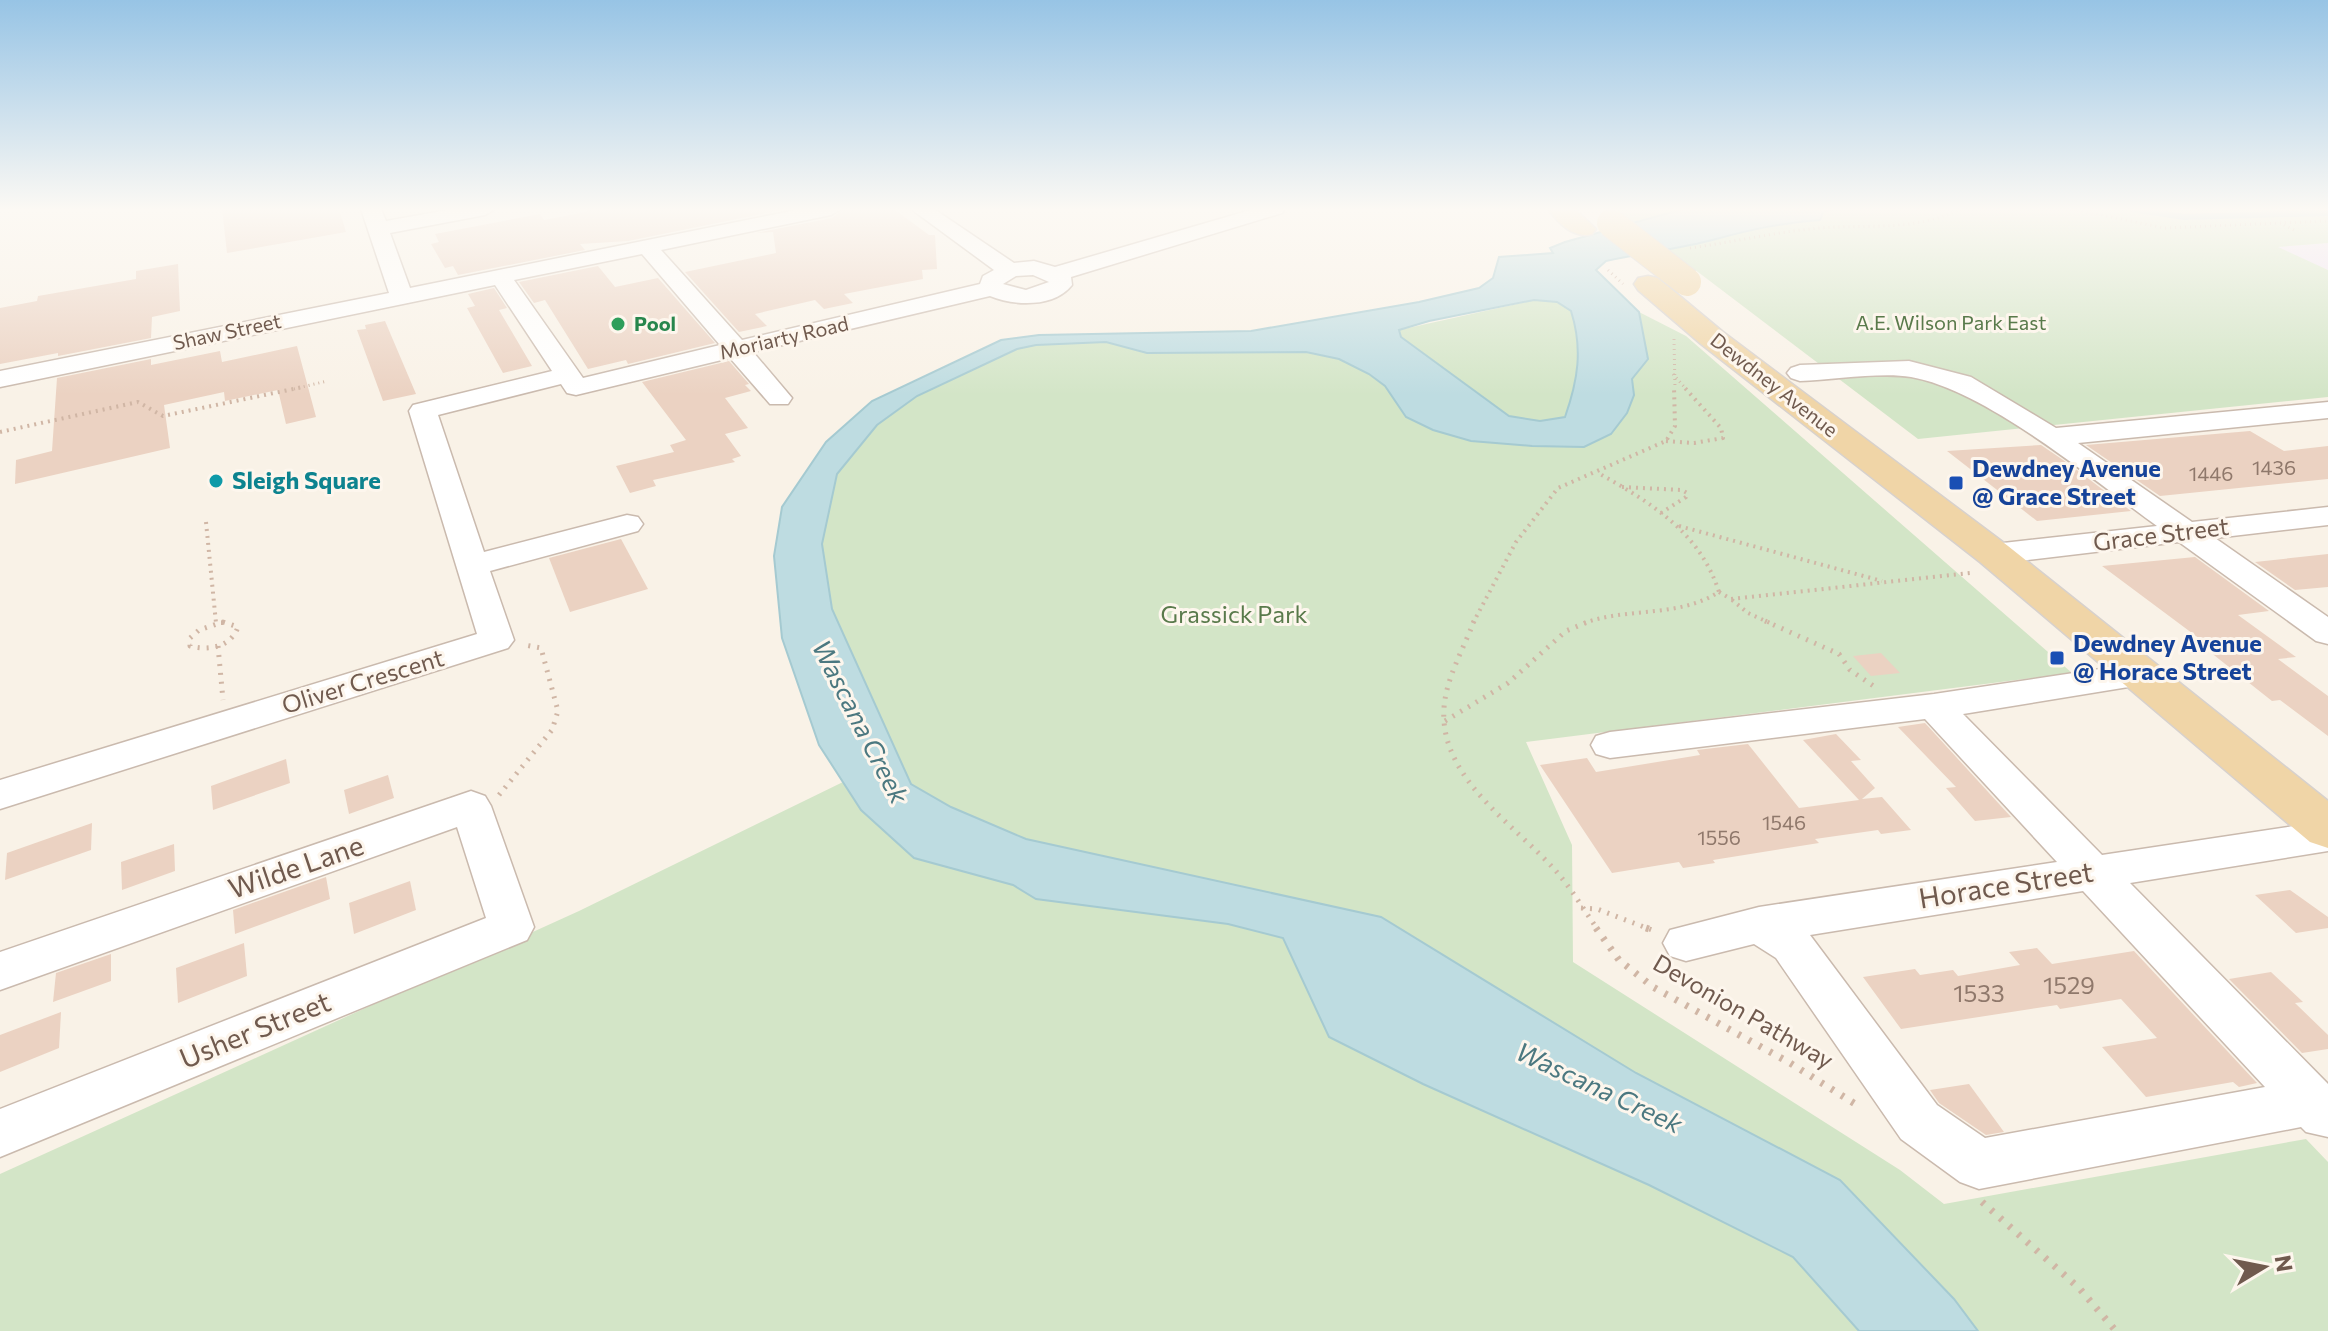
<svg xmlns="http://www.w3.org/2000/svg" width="2328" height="1331" font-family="Commissioner,sans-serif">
	<rect width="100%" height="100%" fill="#f9f2e7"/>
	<polygon fill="#efe3f6" points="2328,243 2328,270 2276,247"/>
	<g fill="#d3e5c7">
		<polygon points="1615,209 2328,209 2328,243 2278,247 2328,270 2328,397 1918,439"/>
		<path d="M1535 300 1557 302 1571 311C1583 349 1577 380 1565 417L1541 421 1509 416 1401 337 1399 330Z"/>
		<polygon points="1639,312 1686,336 2072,673 1526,742 1572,845 1573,962 1900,1170 1944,1204 2306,1139 2328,1162 2328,1331 1978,1331 1954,1299 1840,1180 1636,1073 1381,917 1026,839 951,807 910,784 832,609 822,543 837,474 877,425 917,396 1017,349 1036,345 1106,342 1147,353 1306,352 1339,359 1369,374 1385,386 1406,417 1433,430 1471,441 1532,446 1634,395 1632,379 1648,359"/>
		<polygon points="843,782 861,810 914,858 1013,885 1036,899 1228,924 1283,938 1329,1037 1649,1185 1793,1257 1859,1331 0,1331 0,1174 579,911"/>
	</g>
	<path fill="#bedce1" stroke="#a5cad1" stroke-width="2" fill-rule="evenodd" d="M1683 209H1833L1823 212 1820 220C1781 223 1753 229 1716 239 1680 249 1642 253 1606 261L1596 270 1639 312 1648 359 1632 379 1634 395 1627 413 1611 434 1584 447 1532 446 1471 441 1433 430 1406 417 1385 386 1369 374 1339 359 1306 352 1147 353 1106 342 1036 345 1017 349 917 396 877 425 837 474 822 544 832 609 911 784 951 807 1026 839 1381 917 1636 1073 1840 1180 1954 1299 1978 1331H1859L1793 1257 1649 1185 1423 1084 1329 1037 1283 938 1228 924 1036 899 1013 885 914 858 861 810 819 745 782 638 774 556 782 507 826 442 872 401 1001 340 1039 335 1251 331 1419 302 1479 288 1493 278 1499 257 1553 253 1550 248 1565 242ZM1534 300 1557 302 1571 311C1583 349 1578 380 1565 417L1540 421 1509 416 1401 337 1399 330 1429 321Z"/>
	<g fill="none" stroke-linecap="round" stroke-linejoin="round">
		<polyline stroke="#a5cad1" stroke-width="6" points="2132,209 2184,217 2328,213"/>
	</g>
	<g fill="#ebd2c2">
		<polygon points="222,209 339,209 346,232 227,253"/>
		<polygon points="588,209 786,209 628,241 580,244 585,250 458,275 453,266 445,268 431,244 439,242 435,234 540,214 544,220 586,212"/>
		<polygon points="844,209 895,210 929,235 935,235 937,269 922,270 923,279 844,294 853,303 824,309 815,300 755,314 767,326 739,332 685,272 776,253 773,232 756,233 832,218"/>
		<polygon points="178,264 180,311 152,317 151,338 58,356 58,353 0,364 0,308 37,301 38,296 136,279 136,271"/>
		<polygon points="598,266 615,287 658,278 715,343 628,364 626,360 588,369 545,300 534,303 519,282"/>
		<polygon points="494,288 507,308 499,310 532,366 503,373 467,308 475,306 468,294"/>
		<polygon points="385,321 416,394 383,401 357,330 366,329 365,325"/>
		<polygon points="297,346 316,417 286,424 278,390 225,401 224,392 164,405 170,448 15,484 16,460 52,451 57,378 151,359 151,365 220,351 222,362"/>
		<polygon points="729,361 749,384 745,385 751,391 725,398 748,428 725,434 741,456 732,459 735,462 653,480 656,486 630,493 616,466 674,452 670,445 686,440 642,382"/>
		<polygon points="2250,431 2284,451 2328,446 2328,479 2160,496 2086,445"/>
		<polygon points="2041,445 2069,464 2131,511 2037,521 1947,451"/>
		<polygon points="621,539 648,589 570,612 549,558"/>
		<polygon points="2328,554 2328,587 2295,590 2255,562"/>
		<polygon points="2195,557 2269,611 2238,615 2296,657 2278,659 2328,696 2328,736 2280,700 2272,701 2205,648 2212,648 2102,566"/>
		<polygon points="1881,653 1900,673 1871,676 1853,656"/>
		<polygon points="1925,723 2011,817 1975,821 1946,788 1956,787 1898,727"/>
		<polygon points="1836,734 1861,760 1851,761 1875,788 1862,799 1882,797 1911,830 1881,834 1878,830 1815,839 1819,843 1713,860 1715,863 1683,868 1679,862 1612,873 1540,765 1587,758 1596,772 1700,755 1697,750 1748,744 1799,808 1859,800 1803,740"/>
		<polygon points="286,759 290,783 213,810 211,786"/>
		<polygon points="388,775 394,798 349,814 344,790"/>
		<polygon points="92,823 91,850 5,880 7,853"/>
		<polygon points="174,844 175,871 122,890 121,862"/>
		<polygon points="326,877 330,899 235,934 233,910"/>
		<polygon points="410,881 416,910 354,934 349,903"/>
		<polygon points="2290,890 2328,917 2328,928 2296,933 2255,895"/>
		<polygon points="244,943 247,976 178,1003 176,968"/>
		<polygon points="2037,948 2052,964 2134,951 2257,1083 2239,1087 2233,1082 2146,1097 2102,1047 2157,1038 2121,999 2060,1009 2057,1005 1901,1029 1863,977 1915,969 1920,975 1953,970 1958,976 2020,965 2009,952"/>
		<polygon points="111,954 111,981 53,1002 56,973"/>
		<polygon points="2271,972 2303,1002 2295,1003 2328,1035 2328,1049 2302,1053 2229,979"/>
		<polygon points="61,1012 59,1048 0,1072 0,1035"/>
		<polygon points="1969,1084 2004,1132 1986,1135 1939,1103 1930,1090"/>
	</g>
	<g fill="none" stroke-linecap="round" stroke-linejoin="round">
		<g stroke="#cabaae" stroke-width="3">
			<g id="minor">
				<path d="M361 209H381L386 221 453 209H495L485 215 390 233 410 288 801 209H841L831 215 661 250 742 340 980 284 983 276 994 270 911 209H934L1014 263 1034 261 1055 267 1254 209H1285L1282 213 1071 277 1072 285C1054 308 1014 306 990 296L753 352 792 398 788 404H770L730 358 576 395 567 393 561 384 438 415 484 552 627 515 638 517 643 524 638 531 490 571 514 640 508 648 0 809V780L477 634 409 411 413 405 552 371 495 285 0 387V371L389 293ZM642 254 720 345 583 378 514 280ZM1033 275 1049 282 1026 290 1003 284 1016 276Z"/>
				<path d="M1909 361 1971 377 2056 428 2328 402V418L2078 443 2192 522 2328 507V525L2215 538 2328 617V644L2316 641 2179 542 1994 564 1983 561 1978 554 1983 547 1994 544 2157 526C2093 480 1986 390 1911 377 1881 372 1832 380 1800 381L1791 378 1787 373 1791 368 1800 365Z"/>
				<path d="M2140 663 2153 667 2158 675 2153 683 1963 714 2102 855 2328 821V851L2130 883 2328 1084V1137L2306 1132 2301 1127 1979 1189 1960 1182 1901 1139 1776 958 1754 944 1686 961 1670 956 1663 943 1670 930 1759 907 2057 862 1925 719 1610 758 1596 754 1591 745 1596 736 1610 732 1934 694ZM2083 891 2265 1087 1985 1138 1937 1105 1810 935Z"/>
				<polygon points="471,791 485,796 491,806 534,927 527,940 0,1157 0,1109 486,918 457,827 0,990 0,952"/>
			</g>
		</g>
		<g stroke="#d7d1cd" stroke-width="3">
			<g id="major">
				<path d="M1548 209H1575L1596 229 1592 234C1574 239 1558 223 1548 209Z"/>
				<polygon points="1648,276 1658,278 1723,332 2008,546 2328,801 2328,848 2310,842 1980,562 1701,344 1638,290 1634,284 1638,278"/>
			</g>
		</g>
		<g stroke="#d0b6a5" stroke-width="3" stroke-dasharray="1 4" stroke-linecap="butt">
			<polyline points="2072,209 2164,228 2328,221"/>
			<polyline points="2284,225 2294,230"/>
			<path d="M1690 248C1733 242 1776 232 1819 228 1868 224 1915 232 1960 209"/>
			<polyline points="1608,270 1623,284"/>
			<polyline points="1674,339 1675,389"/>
			<polyline points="1673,374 1686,389"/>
			<polyline points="294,389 327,381"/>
		</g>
		<g stroke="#d0b6a5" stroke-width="4" stroke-dasharray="2 5" stroke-linecap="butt">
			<polyline points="0,432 138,402 163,416 303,387"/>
			<polyline points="1666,441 1694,443 1723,438 1721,428 1684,387"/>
			<polyline points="1622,487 1682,490 1687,493 1686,497 1661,513"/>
			<polyline points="206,522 216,623"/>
			<polyline points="1679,526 1882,581"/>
			<polyline points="1719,592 1731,599 1970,573"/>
			<polyline points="1732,600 1748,613 1770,623"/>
			<polyline points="221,623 225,623"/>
			<polyline points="1473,623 1516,542 1558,488 1666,441 1675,426 1674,387"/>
			<path d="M1584 623C1629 607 1678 618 1719 592 1700 532 1650 502 1598 473"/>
		</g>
		<g stroke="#d0b6a5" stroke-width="5" stroke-dasharray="2 7" stroke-linecap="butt">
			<path d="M1474 621C1464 648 1446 678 1444 708 1439 778 1514 824 1555 870 1571 888 1584 910 1598 930"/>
			<polyline points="1765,621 1839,654 1850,670 1875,687"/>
			<path d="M223 622 238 627C231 647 209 651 190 646V638L199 630Z"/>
			<polyline points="218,646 223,700"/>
			<polyline points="1445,721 1508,683 1566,631 1590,621"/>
			<polyline points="499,795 552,730 558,711 541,648 525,645"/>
			<polyline points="1581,908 1597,909 1652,930"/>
		</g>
		<g stroke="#d0b6a5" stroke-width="7" stroke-dasharray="3 9" stroke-linecap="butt">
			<polyline points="1596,928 1619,960 1653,987 1790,1063 1860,1107"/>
			<polyline points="1646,928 1655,931"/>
			<polyline points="1982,1202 2079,1288 2116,1331"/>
		</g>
		<use href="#minor" fill="#fff" fill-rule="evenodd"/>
		<use href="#major" fill="#f0d5a7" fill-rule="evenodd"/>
		<g stroke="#d7d1cd" stroke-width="30" stroke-linecap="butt">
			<polyline id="major-bridge" points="1611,223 1687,282"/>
		</g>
		<use href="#major-bridge" stroke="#f0d5a7" stroke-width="28"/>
	</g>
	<linearGradient id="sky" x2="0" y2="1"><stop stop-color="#97c4e5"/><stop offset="0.53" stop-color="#fcf9f4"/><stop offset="1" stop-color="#fcf9f4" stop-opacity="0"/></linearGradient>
	<rect width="2328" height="395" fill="url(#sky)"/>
	<circle fill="#2e9e5b" stroke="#fdf6ed" stroke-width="3" cx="618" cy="324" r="8"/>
	<circle fill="#0f9aa8" stroke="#fdf6ed" stroke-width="3" cx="216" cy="481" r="8"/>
	<g fill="#1a4fb4" stroke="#fdf6ed" stroke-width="3">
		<rect x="1948" y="475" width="16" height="16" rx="4"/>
		<rect x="2049" y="650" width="16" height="16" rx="4"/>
	</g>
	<g text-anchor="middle" stroke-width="6" stroke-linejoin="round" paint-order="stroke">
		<g font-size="20" fill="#597a4b" stroke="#fdf6ed">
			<text x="1951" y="330">A.E. Wilson Park East</text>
		</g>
		<g font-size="20" font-weight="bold" fill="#27864d" stroke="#fdf6ed" text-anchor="start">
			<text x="634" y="331">Pool</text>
		</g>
		<g font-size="20" fill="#705a4e" stroke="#fdf6ed">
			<text transform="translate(227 332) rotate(-12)" y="7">Shaw Street</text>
			<text transform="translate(784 338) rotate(-13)" y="7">Moriarty Road</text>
			<text transform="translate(1774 385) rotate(38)" y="7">Dewdney Avenue</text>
		</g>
		<g font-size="20" fill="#8f786b">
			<text x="2274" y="475">1436</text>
			<text x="2211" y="481">1446</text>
			<text x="1784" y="830">1546</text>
			<text x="1719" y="845">1556</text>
		</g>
		<g font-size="24" font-weight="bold" fill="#164399" stroke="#fdf6ed" text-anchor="start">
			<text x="1972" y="477">Dewdney Avenue<tspan x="1972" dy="28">@ Grace Street</tspan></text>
			<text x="2073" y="652">Dewdney Avenue<tspan x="2073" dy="28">@ Horace Street</tspan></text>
		</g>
		<g font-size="24" font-weight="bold" fill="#0d838f" stroke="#fdf6ed" text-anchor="start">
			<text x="232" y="489">Sleigh Square</text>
		</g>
		<g font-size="24" fill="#705a4e" stroke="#fdf6ed">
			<text transform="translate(2161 535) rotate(-7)" y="8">Grace Street</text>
			<text transform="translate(363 682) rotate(-17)" y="8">Oliver Crescent</text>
			<text transform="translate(1743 1012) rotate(30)" y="8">Devonion Pathway</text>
		</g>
		<g font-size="24" fill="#597a4b" stroke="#fdf6ed">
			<text x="1234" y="623">Grassick Park</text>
		</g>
		<g font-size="24" fill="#8f786b">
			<text x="2069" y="994">1529</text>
			<text x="1979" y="1002">1533</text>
		</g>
		<g font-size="26" font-style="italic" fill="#4b7880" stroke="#fdf6ed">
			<text transform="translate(860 722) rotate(63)" y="9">Wascana Creek</text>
			<text transform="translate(1599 1088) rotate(25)" y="9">Wascana Creek</text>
		</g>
		<g font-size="28" fill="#705a4e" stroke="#fdf6ed">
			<text transform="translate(296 867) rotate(-19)" y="10">Wilde Lane</text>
			<text transform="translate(2006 885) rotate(-9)" y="10">Horace Street</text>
			<text transform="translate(255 1030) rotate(-22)" y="10">Usher Street</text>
		</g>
	</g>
	<g transform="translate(2264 1267) rotate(80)" stroke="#fdf6ed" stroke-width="6" paint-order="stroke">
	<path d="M0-6L14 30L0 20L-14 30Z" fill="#705a4e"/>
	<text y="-12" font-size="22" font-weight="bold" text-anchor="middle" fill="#705a4e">N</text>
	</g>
</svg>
